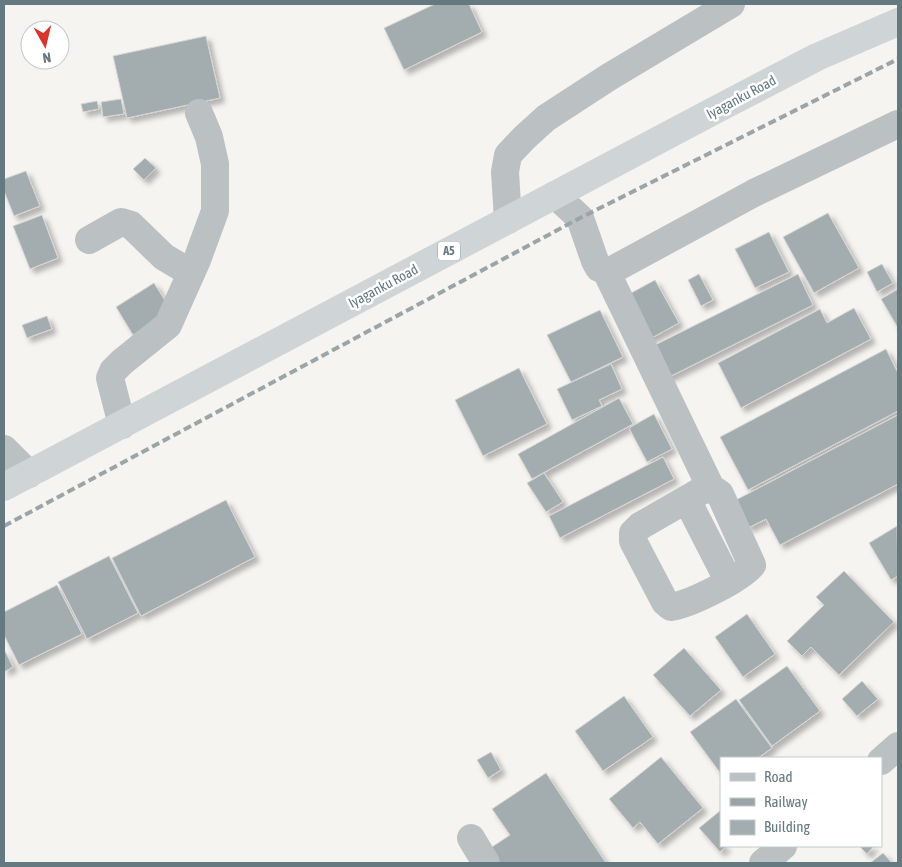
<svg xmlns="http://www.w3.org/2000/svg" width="902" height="867" font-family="'Asap Condensed',sans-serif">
	<defs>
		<filter id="shadow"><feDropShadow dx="4.5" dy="4.5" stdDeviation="2.5" flood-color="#0004"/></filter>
	</defs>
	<rect width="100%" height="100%" fill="#f5f4f1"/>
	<g fill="#a3adb0" stroke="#d6d5d4" filter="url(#shadow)">
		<polygon points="435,4 469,4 482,32 404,70 384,28"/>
		<polygon points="206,36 220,98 127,118 113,56"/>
		<polygon points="121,99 124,114 103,117 101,102"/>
		<polygon points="97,101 99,109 83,112 81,104"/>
		<polygon points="145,158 156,168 144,180 133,169"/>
		<polygon points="26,171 40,206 14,216 4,191 4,179"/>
		<polygon points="828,213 859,268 814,293 783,237"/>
		<polygon points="42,215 58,258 30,269 13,226"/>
		<polygon points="769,232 789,272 755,288 735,249"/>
		<polygon points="882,264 893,283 877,292 867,272"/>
		<polygon points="699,274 713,300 701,306 688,280"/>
		<polygon points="798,274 813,305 663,380 647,349"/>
		<polygon points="655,280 679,323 646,341 622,298"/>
		<polygon points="154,283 171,310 133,335 116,307"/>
		<polygon points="898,289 898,328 881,299"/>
		<polygon points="854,308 871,339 741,408 718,363 820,309 827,323"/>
		<polygon points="600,310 623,357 571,382 547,335"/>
		<polygon points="47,316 52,329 27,338 22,325"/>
		<polygon points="886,349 898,373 898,411 748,490 720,437"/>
		<polygon points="611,364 622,389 599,400 602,406 572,420 557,389"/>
		<polygon points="519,368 547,424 483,456 455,400"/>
		<polygon points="619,398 633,424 532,479 518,454"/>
		<polygon points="654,414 672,449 647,462 629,428"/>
		<polygon points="898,415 898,484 780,545 766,519 748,528 734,501"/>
		<polygon points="663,457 674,479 560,538 549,516"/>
		<polygon points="544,473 563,502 546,512 527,483"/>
		<polygon points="226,500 255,557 141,616 112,558"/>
		<polygon points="897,526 898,576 891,580 869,543"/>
		<polygon points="109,556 138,613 87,639 58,582"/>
		<polygon points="844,571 894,622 839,675 811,647 802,656 787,641 824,605 816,597"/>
		<polygon points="57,585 82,634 19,665 4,635 4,612"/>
		<polygon points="747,614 775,654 743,677 715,637"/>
		<polygon points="684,648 721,690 690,716 653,675"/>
		<polygon points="4,649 13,667 4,672"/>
		<polygon points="787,666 820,711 772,746 739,700"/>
		<polygon points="862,681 878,699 857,716 842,699"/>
		<polygon points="624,696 653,737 603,771 575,731"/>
		<polygon points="736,699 772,748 758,758 721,758 721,774 690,732"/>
		<polygon points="491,752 501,770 488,778 477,760"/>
		<polygon points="661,757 703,808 658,844 640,822 633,828 609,799"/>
		<polygon points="546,773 606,863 499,863 489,849 510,835 492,809"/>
		<polygon points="721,810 721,846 727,846 720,852 699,828"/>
		<polygon points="859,846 874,846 867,854"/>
		<polygon points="883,853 892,863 870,863"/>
	</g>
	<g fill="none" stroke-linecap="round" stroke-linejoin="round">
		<g stroke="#bbc1c3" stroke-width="28">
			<polyline points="555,195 580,218 595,261 599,268 606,271 614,269 754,193 898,124"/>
			<polyline points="508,220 505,172 508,155 524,138 546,118 609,77 731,4"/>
			<polyline points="89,240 121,222 131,225 164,257 191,273"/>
			<path d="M606 271 711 488 720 494 752 565C739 580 690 604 671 607L665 602 633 541V533L640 526 701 491 711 488"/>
			<polyline points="122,425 110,378 113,371 122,362 168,325 197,260 215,211 215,164 209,137 199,113"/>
			<polyline points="4,449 29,474"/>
			<polyline points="687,500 729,582"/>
			<polyline points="881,761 898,746"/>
			<polyline points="471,838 486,863"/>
			<polyline points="763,863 783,846"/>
		</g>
		<polyline stroke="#cfd5d7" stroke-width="28" points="4,487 721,107 817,57 898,22"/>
		<polyline stroke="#9ba4a7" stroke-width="4" stroke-dasharray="8 4" stroke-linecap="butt" points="4,526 580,218 898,59"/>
	</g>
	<g text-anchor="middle" stroke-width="5" stroke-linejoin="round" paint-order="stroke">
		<rect fill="#fff" stroke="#93a1a6" stroke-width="1" x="438" y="241.5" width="22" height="19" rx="4"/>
		<g font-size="12" font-weight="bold" fill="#657980">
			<text x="449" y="255">A5</text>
		</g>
		<g font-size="14" fill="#657980" stroke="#fff">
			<text transform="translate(741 97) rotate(-28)" y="5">Iyaganku Road</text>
			<text transform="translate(383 286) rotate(-28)" y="5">Iyaganku Road</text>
		</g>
	</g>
	<rect width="902" height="867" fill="none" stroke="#657980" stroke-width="10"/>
	<rect x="720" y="757" width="162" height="90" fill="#ffffff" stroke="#c1c9cc"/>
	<rect x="730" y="773" width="25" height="8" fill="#bbc1c3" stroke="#c1c9cc"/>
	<text x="764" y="782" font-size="15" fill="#657980">Road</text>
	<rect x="730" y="798" width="25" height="8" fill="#9ba4a7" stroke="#c1c9cc"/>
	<text x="764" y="807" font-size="15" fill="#657980">Railway</text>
	<rect x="730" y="820" width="25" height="15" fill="#a3adb0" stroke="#c1c9cc"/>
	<text x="764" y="832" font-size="15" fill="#657980">Building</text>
	<g transform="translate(45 45) rotate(172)"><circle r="24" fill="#ffffff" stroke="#c1c9cc"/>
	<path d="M0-4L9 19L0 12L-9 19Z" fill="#d7362e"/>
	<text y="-8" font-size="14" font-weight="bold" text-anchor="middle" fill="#657980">N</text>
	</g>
</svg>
